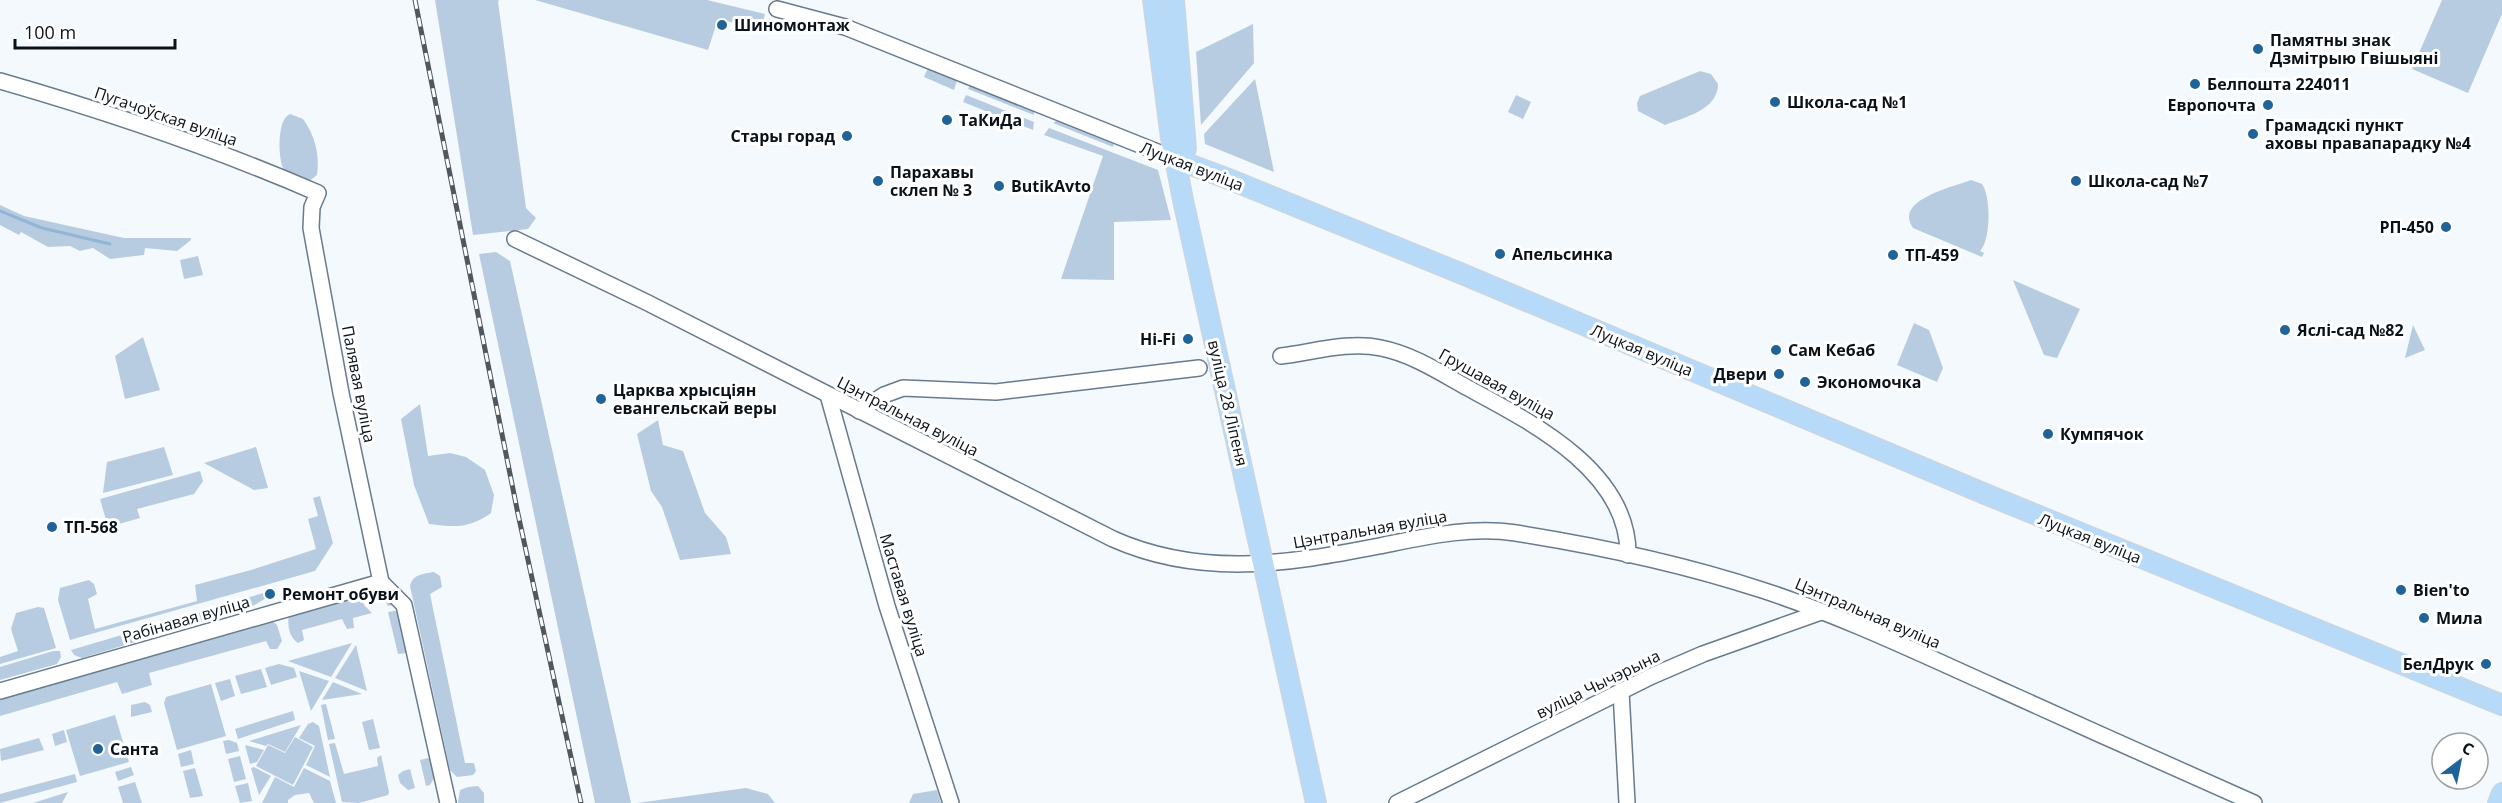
<svg xmlns="http://www.w3.org/2000/svg" width="2502" height="803" font-family="'Open Sans',sans-serif">
	<rect width="100%" height="100%" fill="#f4f9fd"/>
	<g fill="#b7cce0">
		<polygon points="435,0 499,0 498,2 526,208 536,218 528,229 473,235"/>
		<polygon points="535,0 707,0 765,14 761,29 718,19 708,50"/>
		<polygon points="2442,0 2502,0 2502,14 2468,93 2412,69"/>
		<polygon points="1253,24 1254,63 1201,125 1196,52"/>
		<polygon points="928,68 957,80 954,90 924,77"/>
		<path d="M1700 71 1711 74 1718 84C1718 110 1685 117 1665 125L1638 111 1637 103 1640 96Z"/>
		<polygon points="1255,79 1274,172 1205,144 1204,134"/>
		<polygon points="970,85 1034,110 1034,115 968,89"/>
		<polygon points="966,95 1034,122 1033,130 963,102"/>
		<polygon points="1516,95 1531,102 1523,119 1508,112"/>
		<path d="M290 114 303 119C315 135 320 155 317 175L308 182C300 179 288 176 283 168 278 156 277 119 290 114Z"/>
		<polygon points="1058,120 1114,144 1113,147 1053,123"/>
		<polygon points="1049,128 1158,170 1171,220 1114,222 1114,280 1061,279 1103,156 1044,135"/>
		<path d="M1971 180 1982 184C1991 196 1991 240 1980 251L1984 253 1982 257 1913 228C1893 200 1953 187 1971 180Z"/>
		<polygon points="0,205 24,216 124,238 191,238 191,240 177,251 145,248 144,255 110,259 93,248 80,251 70,246 48,247 21,232 19,235 0,225"/>
		<polygon points="496,252 510,261 631,803 595,803 479,254"/>
		<polygon points="198,256 203,275 184,279 180,260"/>
		<polygon points="2013,280 2080,309 2057,358 2044,355"/>
		<polygon points="1914,323 1929,330 1943,368 1937,382 1897,365"/>
		<polygon points="2413,325 2425,350 2405,358"/>
		<polygon points="143,337 160,390 125,399 115,356"/>
		<path d="M420 404 428 456 450 453 466 457 485 470 494 495 491 513C469 529 454 527 429 524L414 485 401 419Z"/>
		<polygon points="658,420 663,445 683,451 705,513 726,537 731,554 680,560 662,507 651,491 637,434"/>
		<polygon points="164,447 173,475 103,493 107,462"/>
		<polygon points="256,447 268,488 254,490 204,463"/>
		<polygon points="200,471 203,481 194,494 137,509 140,518 108,527 100,499"/>
		<polygon points="320,496 333,543 315,571 70,640 58,600 60,588 89,580 94,584 97,594 88,599 95,629 197,601 195,585 251,570 316,549 308,519 318,516 313,498"/>
		<path d="M434 572 440 576 442 587 430 594 465 763H474L476 771 473 775 457 777 450 770 410 586C413 574 423 574 434 572Z"/>
		<polygon points="378,591 386,594 399,604 388,606 385,601 373,603 369,593"/>
		<polygon points="267,592 268,597 251,607 82,658 74,655 71,650"/>
		<path d="M361 594 364 605 372 613 353 618 354 628 347 629 342 619 302 630 304 640 298 643C289 637 287 625 289 615Z"/>
		<polygon points="38,607 44,608 56,648 0,664 0,657 18,651 11,629 16,613"/>
		<polygon points="400,610 409,649 407,653 398,654 388,612"/>
		<polygon points="271,620 277,625 282,641 277,649 270,649 266,641 149,673 152,685 122,694 117,682 0,716 0,697"/>
		<polygon points="352,643 331,677 288,661"/>
		<polygon points="356,645 367,691 335,678"/>
		<polygon points="53,651 60,651 61,657 57,664 0,680 0,667"/>
		<polygon points="279,664 294,668 297,677 271,685 265,668"/>
		<polygon points="261,669 267,687 241,694 235,676"/>
		<polygon points="299,671 329,681 311,711"/>
		<polygon points="230,679 235,696 221,701 215,683"/>
		<polygon points="333,682 362,694 322,700"/>
		<polygon points="211,684 226,736 177,750 164,703 166,697"/>
		<polygon points="145,702 150,705 152,712 131,717 131,705"/>
		<polygon points="326,704 335,739 328,740 321,705"/>
		<polygon points="293,711 295,720 238,739 235,729"/>
		<polygon points="115,715 129,762 80,776 66,730"/>
		<polygon points="373,719 380,748 369,750 362,722"/>
		<polygon points="313,722 319,726 330,777 306,765 315,746 299,738 308,724"/>
		<polygon points="301,725 285,752 268,744 266,746 249,741"/>
		<polygon points="64,730 67,742 55,746 52,734"/>
		<polygon points="295,737 313,747 293,785 256,766 268,745 285,753"/>
		<polygon points="39,738 44,750 1,761 0,749"/>
		<polygon points="229,740 237,743 239,751 226,754 223,741"/>
		<polygon points="335,743 344,774 378,766 377,758 381,755 389,792 388,795 359,803 342,802 329,744"/>
		<polygon points="245,745 264,750 257,762 250,764"/>
		<polygon points="191,750 194,764 181,767 178,754"/>
		<polygon points="240,756 246,779 234,782 228,759"/>
		<polygon points="432,757 436,775 430,785 426,786 420,760"/>
		<polygon points="131,767 134,775 118,781 115,772"/>
		<polygon points="254,767 271,776 259,795 251,768"/>
		<polygon points="195,768 203,796 190,798 183,771"/>
		<polygon points="304,768 330,781 336,803 314,803 309,793 295,795 288,800 288,803 262,803 275,777 294,787"/>
		<polygon points="410,769 415,788 408,790 400,783 398,775 403,771"/>
		<polygon points="75,774 77,782 0,803 0,794"/>
		<polygon points="135,782 142,803 123,803 118,787"/>
		<polygon points="248,783 252,801 240,803 235,786"/>
		<polygon points="478,786 484,793 484,803 458,803 460,790 468,787"/>
		<polygon points="746,788 768,794 775,803 637,803"/>
		<polygon points="937,790 941,803 909,803 913,794"/>
		<polygon points="68,792 62,803 33,803"/>
	</g>
	<g fill="none" stroke-linecap="round" stroke-linejoin="round">
		<polyline stroke="#92b5d5" stroke-width="3" points="0,211 42,228 110,244"/>
		<g stroke="#677b8e" stroke-width="18">
			<g id="minor">
				<polyline points="777,9 845,27 1175,159"/>
				<path d="M0 81C108 112 214 148 318 193L312 207 311 228 341 393 381 582"/>
				<path d="M515 239 646 302 1113 539C1201 578 1288 564 1379 546 1424 537 1469 526 1516 533 1598 546 1683 564 1762 590 1842 616 1919 653 1995 687 2081 726 2168 765 2254 803"/>
				<path d="M1281 356C1313 352 1349 341 1381 348 1412 354 1441 373 1468 388 1531 422 1629 471 1628 555"/>
				<polyline points="828,395 887,606 951,803"/>
				<polyline points="859,411 884,395 903,388 996,392 1199,368"/>
				<polyline points="381,582 404,605 448,803"/>
				<polyline points="0,691 381,582"/>
				<polyline points="1621,691 1627,803"/>
				<polyline points="1397,803 1652,676 1703,654 1821,612"/>
			</g>
		</g>
		<g stroke="#d3d4d6" stroke-width="22">
			<g id="major">
				<polyline points="1153,0 1171,138 1183,200 1316,803"/>
				<polyline points="1174,0 1186,149"/>
				<polyline points="1175,159 1226,178 1460,273 1990,496 2502,705"/>
				<polyline points="2498,803 2502,793"/>
			</g>
		</g>
		<use href="#minor" stroke="#fff" stroke-width="15"/>
		<use href="#major" stroke="#b7daf9" stroke-width="20"/>
		<g stroke="#50575d" stroke-width="5">
			<polyline id="rail" points="415,0 518,514 581,803"/>
		</g>
		<use href="#rail" stroke="#fff" stroke-width="3" stroke-dasharray="9" stroke-linecap="butt"/>
	</g>
	<g fill="#206398" stroke="#fff" stroke-width="2">
		<circle cx="722" cy="25" r="6"/>
		<circle cx="2258" cy="49" r="6"/>
		<circle cx="2195" cy="84" r="6"/>
		<circle cx="1775" cy="102" r="6"/>
		<circle cx="2268" cy="105" r="6"/>
		<circle cx="947" cy="120" r="6"/>
		<circle cx="2253" cy="134" r="6"/>
		<circle cx="847" cy="136" r="6"/>
		<circle cx="878" cy="181" r="6"/>
		<circle cx="2076" cy="181" r="6"/>
		<circle cx="999" cy="186" r="6"/>
		<circle cx="2446" cy="227" r="6"/>
		<circle cx="1500" cy="254" r="6"/>
		<circle cx="1893" cy="255" r="6"/>
		<circle cx="2285" cy="330" r="6"/>
		<circle cx="1188" cy="339" r="6"/>
		<circle cx="1776" cy="350" r="6"/>
		<circle cx="1779" cy="374" r="6"/>
		<circle cx="1805" cy="382" r="6"/>
		<circle cx="601" cy="399" r="6"/>
		<circle cx="2048" cy="434" r="6"/>
		<circle cx="52" cy="527" r="6"/>
		<circle cx="2401" cy="590" r="6"/>
		<circle cx="270" cy="594" r="6"/>
		<circle cx="2424" cy="618" r="6"/>
		<circle cx="2486" cy="664" r="6"/>
		<circle cx="98" cy="749" r="6"/>
	</g>
	<g text-anchor="middle" stroke-width="6" stroke-linejoin="round" paint-order="stroke">
		<g font-size="16" font-weight="bold" fill="#0a1219" stroke="#fff" text-anchor="start">
			<text x="734" y="31">Шиномонтаж</text>
			<text x="2270" y="46">Памятны знак<tspan x="2270" dy="18">Дзмітрыю Гвішыяні</tspan></text>
			<text x="2207" y="90">Белпошта 224011</text>
			<text x="1787" y="108">Школа-сад №1</text>
			<text x="2256" y="111" text-anchor="end">Европочта</text>
			<text x="959" y="126">ТаКиДа</text>
			<text x="2265" y="131">Грамадскі пункт<tspan x="2265" dy="18">аховы правапарадку №4</tspan></text>
			<text x="835" y="142" text-anchor="end">Стары горад</text>
			<text x="890" y="178">Парахавы<tspan x="890" dy="18">склеп № 3</tspan></text>
			<text x="2088" y="187">Школа-сад №7</text>
			<text x="1011" y="192">ButikAvto</text>
			<text x="2434" y="233" text-anchor="end">РП-450</text>
			<text x="1512" y="260">Апельсинка</text>
			<text x="1905" y="261">ТП-459</text>
			<text x="2297" y="336">Яслі-сад №82</text>
			<text x="1176" y="345" text-anchor="end">Hi-Fi</text>
			<text x="1788" y="356">Сам Кебаб</text>
			<text x="1767" y="380" text-anchor="end">Двери</text>
			<text x="1817" y="388">Экономочка</text>
			<text x="613" y="396">Царква хрысціян<tspan x="613" dy="18">евангельскай веры</tspan></text>
			<text x="2060" y="440">Кумпячок</text>
			<text x="64" y="533">ТП-568</text>
			<text x="2413" y="596">Bien'to</text>
			<text x="282" y="600">Ремонт обуви</text>
			<text x="2436" y="624">Мила</text>
			<text x="2474" y="670" text-anchor="end">БелДрук</text>
			<text x="110" y="755">Санта</text>
		</g>
		<g font-size="16" fill="#0a1219" stroke="#fff">
			<text transform="translate(166 116) rotate(19)" y="6">Пугачоўская вуліца</text>
			<text transform="translate(1192 166) rotate(21)" y="6">Луцкая вуліца</text>
			<text transform="translate(1642 350) rotate(23)" y="6">Луцкая вуліца</text>
			<text transform="translate(359 384) rotate(79)" y="6">Палявая вуліца</text>
			<text transform="translate(1497 384) rotate(29)" y="6">Грушавая вуліца</text>
			<text transform="translate(1228 403) rotate(77)" y="6">вуліца 28 Ліпеня</text>
			<text transform="translate(908 416) rotate(27)" y="6">Цэнтральная вуліца</text>
			<text transform="translate(1370 529) rotate(-10)" y="6">Цэнтральная вуліца</text>
			<text transform="translate(2090 538) rotate(22)" y="6">Луцкая вуліца</text>
			<text transform="translate(904 595) rotate(73)" y="6">Маставая вуліца</text>
			<text transform="translate(1868 613) rotate(23)" y="6">Цэнтральная вуліца</text>
			<text transform="translate(186 619) rotate(-16)" y="6">Рабінавая вуліца</text>
			<text transform="translate(1598 684) rotate(-26)" y="6">вуліца Чычэрына</text>
		</g>
	</g>
	<g transform="translate(2460 761) rotate(32)"><circle r="28" fill="#ffffff" stroke="#9da0a3" stroke-width="1.5"/>
	<path d="M0-4.5L10 22L0 15L-10 22Z" fill="#206398"/>
	<text y="-9" font-size="16" font-weight="bold" text-anchor="middle" fill="#0a1219">С</text>
	</g>
	<path d="M15 39v9h160v-9" fill="none" stroke="#0a1219" stroke-width="3"/>
	<text x="24" y="39" font-size="18" fill="#0a1219" stroke="#ffffff" stroke-width="4.5" paint-order="stroke">100 m</text>
</svg>
